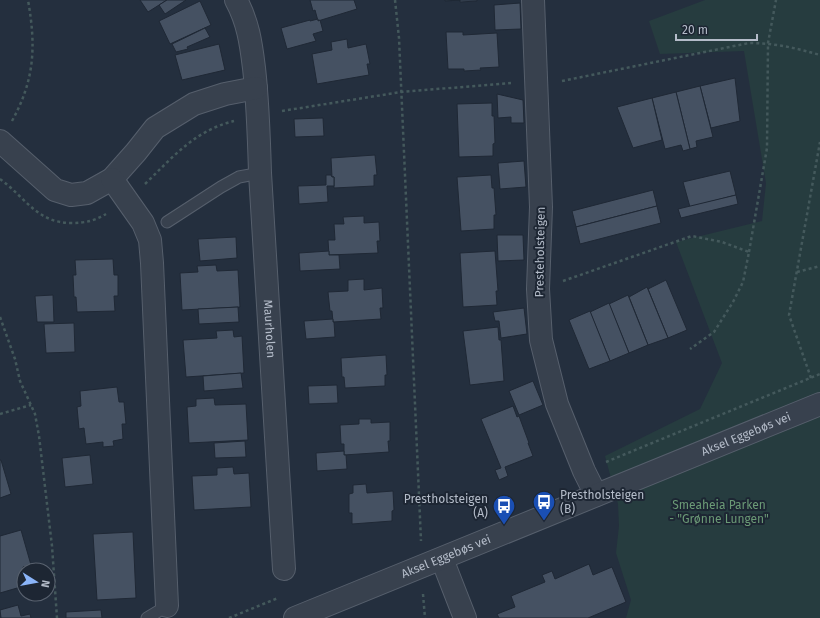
<svg xmlns="http://www.w3.org/2000/svg" width="820" height="618" font-family="'Fira Sans',sans-serif">
	<rect width="100%" height="100%" fill="#242f3e"/>
	<polygon fill="#263c3f" points="705,0 820,0 820,618 626,618 631,600 616,553 619,526 618,504 605,456 700,409 722,363 676,242 762,221 766,183 744,51 660,54 649,21"/>
	<g fill="#455162" stroke="#1f2835">
		<polygon points="140,0 167,0 148,12"/>
		<polygon points="167,0 186,0 165,14 159,5"/>
		<polygon points="310,0 354,0 357,9 318,21 315,10 313,11"/>
		<polygon points="445,0 477,0 477,1 460,2 460,0 445,1"/>
		<polygon points="200,1 211,25 170,44 159,21"/>
		<polygon points="520,3 521,29 495,30 494,5"/>
		<polygon points="318,19 318,21 320,20 323,31 313,34 316,41 287,49 281,28 310,20 310,21"/>
		<polygon points="205,28 210,37 187,47 188,49 176,52 172,44"/>
		<polygon points="446,32 463,32 463,35 497,33 499,67 480,68 481,70 464,71 464,69 448,69"/>
		<polygon points="347,39 348,48 366,44 370,64 367,64 369,75 317,84 312,54 332,50 331,42"/>
		<polygon points="219,44 225,70 182,80 175,55"/>
		<polygon points="735,78 740,121 711,128 700,86"/>
		<polygon points="700,86 713,137 696,141 697,147 690,149 676,92"/>
		<polygon points="676,92 690,149 683,151 681,145 665,149 652,98"/>
		<polygon points="497,94 523,100 524,123 511,123 511,117 498,118"/>
		<polygon points="652,98 662,140 633,148 617,107"/>
		<polygon points="492,103 492,116 494,116 495,143 493,144 493,156 459,157 457,104"/>
		<polygon points="323,118 324,136 295,137 294,119"/>
		<polygon points="375,155 377,175 374,175 374,186 334,188 334,177 332,177 331,158"/>
		<polygon points="524,161 526,187 500,189 498,163"/>
		<polygon points="730,171 736,195 690,207 683,182"/>
		<polygon points="326,175 331,175 332,177 334,177 334,186 327,186 328,202 299,204 298,186 326,185"/>
		<polygon points="491,175 492,188 494,188 496,215 494,215 494,229 461,231 457,177"/>
		<polygon points="653,190 657,206 576,227 572,211"/>
		<polygon points="736,195 738,204 681,218 678,209"/>
		<polygon points="657,206 661,223 580,244 576,227"/>
		<polygon points="364,216 364,223 379,222 380,241 377,241 378,253 329,255 328,240 335,240 334,224 344,224 343,217"/>
		<polygon points="497,235 523,235 524,260 498,261"/>
		<polygon points="236,237 237,258 200,261 198,239"/>
		<polygon points="329,251 329,255 339,255 340,269 300,271 299,253"/>
		<polygon points="495,251 498,291 496,291 497,305 463,307 460,253"/>
		<polygon points="113,259 114,275 118,275 118,296 114,296 115,311 77,312 76,297 74,297 73,275 76,275 75,260"/>
		<polygon points="216,265 217,271 238,270 240,307 182,310 180,273 198,272 197,266"/>
		<polygon points="364,279 364,290 382,288 383,308 380,308 381,319 333,322 332,311 330,311 328,292 348,291 348,280"/>
		<polygon points="666,280 687,330 668,338 648,289"/>
		<polygon points="647,287 668,338 648,345 629,297"/>
		<polygon points="53,295 54,322 37,322 35,296"/>
		<polygon points="628,295 648,345 629,353 609,304"/>
		<polygon points="609,303 629,353 610,361 590,312"/>
		<polygon points="238,307 239,322 199,324 198,309"/>
		<polygon points="524,308 527,334 501,338 499,321 495,321 493,312"/>
		<polygon points="590,311 610,361 589,369 569,320"/>
		<polygon points="333,319 333,322 334,322 335,337 306,339 304,321"/>
		<polygon points="74,323 75,352 46,353 44,324"/>
		<polygon points="498,327 499,340 501,340 504,381 470,385 463,331"/>
		<polygon points="233,330 234,337 242,336 244,373 186,377 183,340 217,338 216,331"/>
		<polygon points="386,355 387,375 385,375 385,386 345,388 344,377 342,377 341,358"/>
		<polygon points="241,373 243,388 204,391 203,376"/>
		<polygon points="533,381 543,405 519,415 509,391"/>
		<polygon points="337,385 338,403 309,404 308,386"/>
		<polygon points="117,387 119,402 124,402 126,424 122,424 123,439 113,441 114,446 103,447 103,442 86,444 84,428 79,429 77,407 81,406 80,391"/>
		<polygon points="214,398 215,405 246,404 248,440 189,443 187,407 196,406 196,399"/>
		<polygon points="513,406 517,417 519,416 529,443 528,443 533,456 505,467 508,476 499,480 495,470 501,468 481,419"/>
		<polygon points="359,419 371,419 371,423 390,422 390,441 388,441 389,452 344,455 344,444 341,444 340,425 359,424"/>
		<polygon points="245,441 246,457 215,458 214,443"/>
		<polygon points="344,451 344,455 346,455 347,469 317,471 316,453"/>
		<polygon points="90,455 93,484 65,487 62,458"/>
		<polygon points="0,460 1,460 11,494 0,498"/>
		<polygon points="233,467 234,474 249,473 251,507 194,510 192,476 217,475 217,468"/>
		<polygon points="366,484 367,493 393,491 394,510 392,511 392,521 352,524 352,513 349,513 349,494 353,493 353,485"/>
		<polygon points="21,530 31,565 23,567 24,586 0,593 0,536"/>
		<polygon points="133,532 136,598 97,600 93,534"/>
		<polygon points="589,564 593,575 612,567 626,602 588,618 499,618 497,614 515,607 511,596 545,582 542,575 552,571 555,579"/>
		<polygon points="18,605 21,616 30,614 31,618 1,618 0,610"/>
		<polygon points="101,610 102,618 66,618 66,612"/>
	</g>
	<g fill="none" stroke-linecap="round" stroke-linejoin="round">
		<g stroke="#565f6c" stroke-width="13">
			<g id="lane">
				<polyline points="167,222 221,187 239,177 260,173"/>
				<polyline points="147,618 167,606"/>
			</g>
		</g>
		<g stroke="#565f6c" stroke-width="24">
			<g id="street">
				<path id="s1" d="M236 0C248 22 251 43 254 68 258 103 259 138 260 173L284 569"/>
				<polyline points="533,0 541,207 538,289 541,340 557,404 584,471 596,495"/>
				<polyline points="0,141 55,190 71,195 87,193 112,179 136,152 155,128 194,104 225,94 256,88"/>
				<polyline points="112,179 143,223 150,240 152,263 167,606"/>
				<polyline points="442,559 465,618"/>
				<path id="s2" d="M295 618 820 404"/>
			</g>
		</g>
		<g stroke="#44595c" stroke-width="2.5" stroke-dasharray="3 3" stroke-linecap="butt">
			<polyline points="395,0 399,38 421,541"/>
			<path d="M562 81 749 43C774 43 796 48 820 55"/>
			<polyline points="282,111 401,92 511,83"/>
			<path d="M12 121C35 79 36 46 28 0"/>
			<path d="M0 179C25 197 37 223 71 223 85 223 94 221 106 214"/>
			<path d="M145 184C173 157 194 131 234 121"/>
			<polyline points="749,252 767,148 768,43 776,0"/>
			<polyline points="797,272 820,266"/>
			<polyline points="563,281 692,236 722,242 749,252 743,282 733,302 714,332 690,349"/>
			<polyline points="0,317 15,359 20,381 35,414 39,436 52,546 57,618"/>
			<polyline points="811,378 789,315 820,142"/>
			<polyline points="0,414 31,405"/>
			<polyline points="606,462 820,374"/>
			<polyline points="423,594 425,618"/>
			<polyline points="229,618 278,598"/>
		</g>
		<use href="#lane" stroke="#38414e" stroke-width="11"/>
		<use href="#street" stroke="#38414e" stroke-width="22"/>
	</g>
	<defs>
		<g id="bus-pin" transform="scale(1.15)"><path d="M0 17L-7.5 6A9.5 9.5 0 1 1 7.5 6Z" fill="#1a4fb4" stroke="#1d2633"/><path d="M-5-6H5V4H4V6H2V4H-2V6H-4V4H-5ZM-3.5-4V0h7V-4ZM-3.5 1.2v1.5H-2V1.2ZM2 1.2v1.5H3.5V1.2Z" fill="#fff"/></g>
	</defs>
	<g fill-rule="evenodd">
		<use href="#bus-pin" x="544" y="502"/>
		<use href="#bus-pin" x="504" y="506"/>
	</g>
	<g text-anchor="middle" stroke-width="4" stroke-linejoin="round" paint-order="stroke">
		<g font-size="12" fill="#b4bcc9" stroke="#1d2633">
			<text transform="translate(540 252) rotate(-89)" y="4">Presteholsteigen</text>
			<text dy="4" stroke="none"><textPath href="#s1" startOffset="332">Maurholen</textPath></text>
			<text dy="4" stroke="none"><textPath href="#s2" startOffset="487">Aksel Eggebøs vei</textPath></text>
			<text dy="4" stroke="none"><textPath href="#s2" startOffset="163">Aksel Eggebøs vei</textPath></text>
		</g>
		<g font-size="12" fill="#b4bcc9" stroke="#1d2633" text-anchor="start">
			<text x="560" y="499">Prestholsteigen<tspan x="560" dy="14">(B)</tspan></text>
			<text x="488" y="503" text-anchor="end">Prestholsteigen<tspan x="488" dy="14">(A)</tspan></text>
		</g>
		<g font-size="12" fill="#6b9a76" stroke="#1d2633">
			<text x="719" y="509">Smeaheia Parken<tspan x="719" dy="14">- "Grønne Lungen"</tspan></text>
		</g>
	</g>
	<g transform="translate(36 582) rotate(101)"><circle r="19" fill="#1d2633" stroke="#59626f"/>
	<path d="M0-3L7 15L0 10L-7 15Z" fill="#8ab4f8"/>
	<text y="-6" font-size="11" font-weight="bold" text-anchor="middle" fill="#b4bcc9">N</text>
	</g>
	<path d="M676 34v6h81v-6" fill="none" stroke="#b4bcc9" stroke-width="2"/>
	<text x="682" y="34" font-size="12" fill="#b4bcc9" stroke="#1d2633" stroke-width="3" paint-order="stroke">20 m</text>
</svg>
